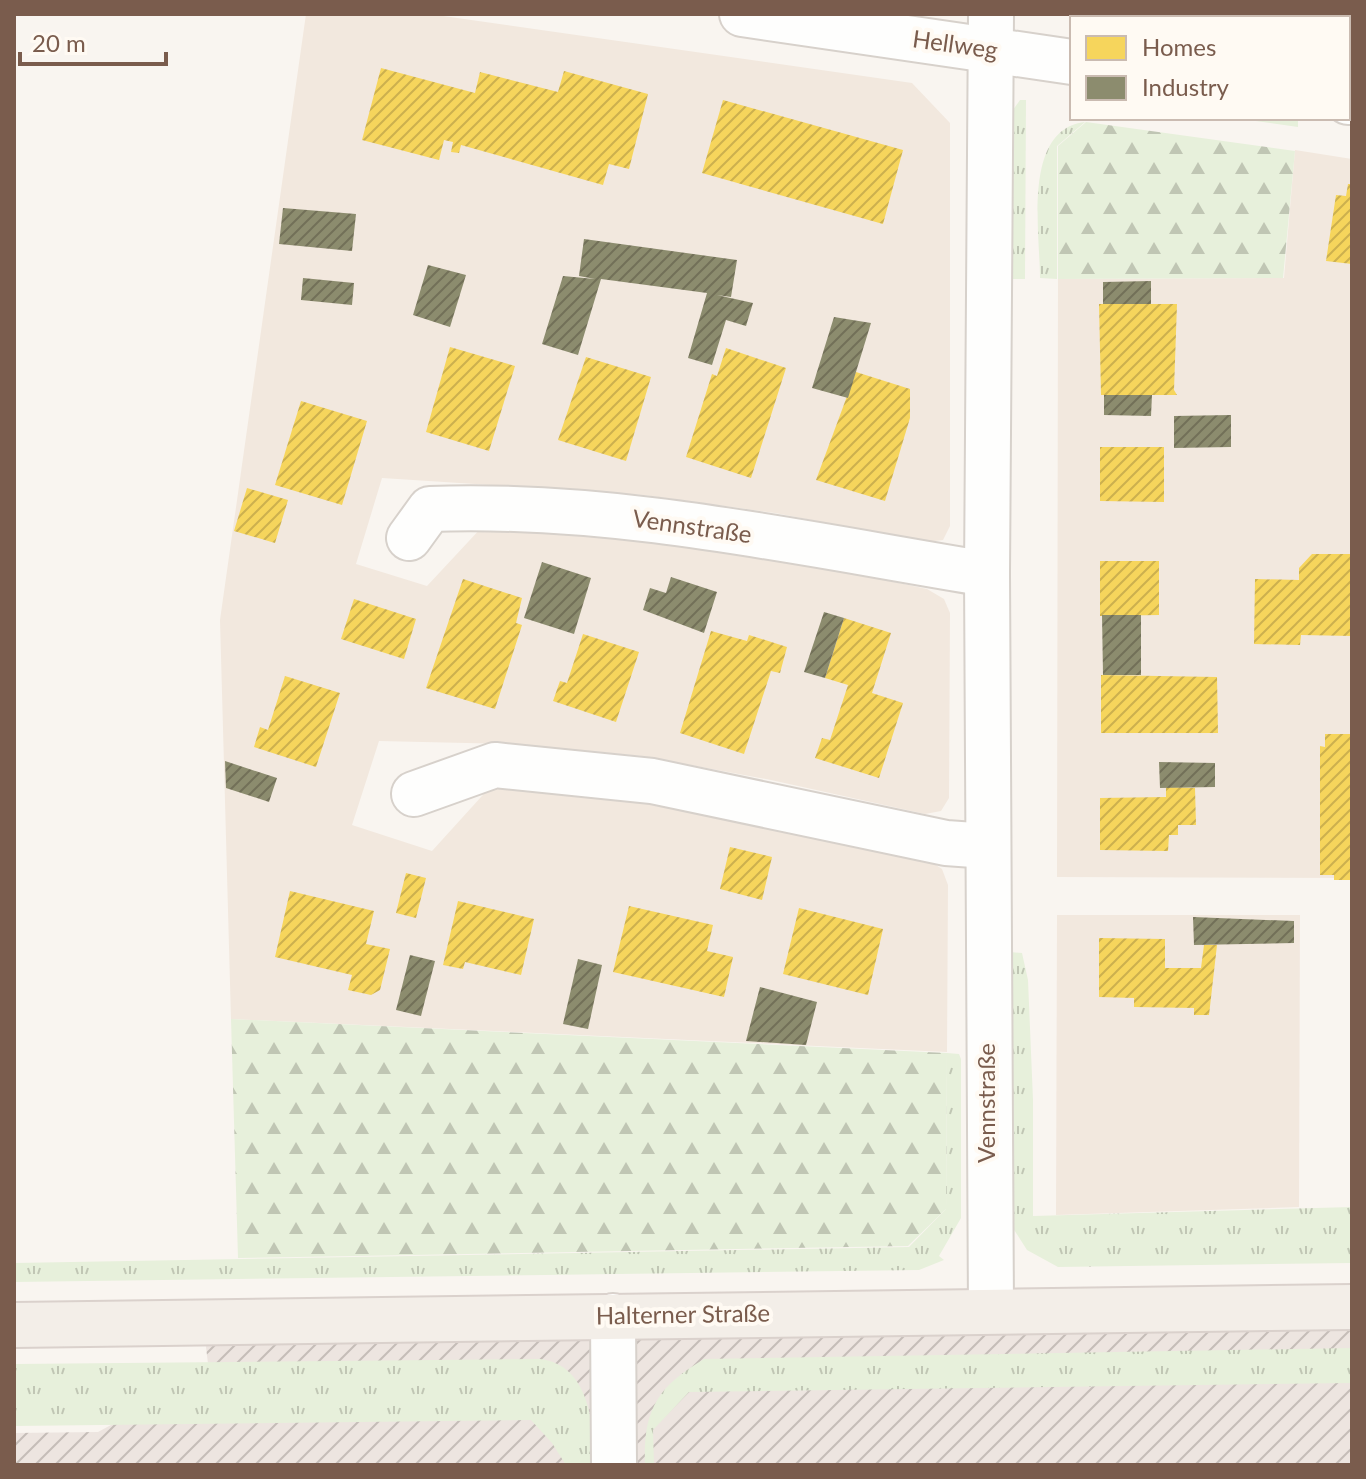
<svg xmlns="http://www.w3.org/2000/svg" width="1366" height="1479" font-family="Lato,sans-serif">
	<defs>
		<pattern id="industrial-furrows" width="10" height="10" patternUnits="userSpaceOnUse" patternTransform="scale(2)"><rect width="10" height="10" fill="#ede5e0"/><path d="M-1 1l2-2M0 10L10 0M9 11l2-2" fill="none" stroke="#c5bdb8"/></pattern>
		<pattern id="grass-tufts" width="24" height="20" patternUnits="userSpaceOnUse" patternTransform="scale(2)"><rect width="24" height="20" fill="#e7f0db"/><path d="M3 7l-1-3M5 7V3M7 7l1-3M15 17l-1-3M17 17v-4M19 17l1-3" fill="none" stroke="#c0c6b4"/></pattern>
		<pattern id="forest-firs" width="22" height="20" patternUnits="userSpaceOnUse" patternTransform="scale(2)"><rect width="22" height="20" fill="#e7f0db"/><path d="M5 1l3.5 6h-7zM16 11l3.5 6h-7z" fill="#c0c6b4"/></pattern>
		<pattern id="homes-hatch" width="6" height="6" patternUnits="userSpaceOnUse" patternTransform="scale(2)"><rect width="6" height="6" fill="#f6d55c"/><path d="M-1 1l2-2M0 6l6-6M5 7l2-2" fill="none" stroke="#ccb04e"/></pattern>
		<pattern id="industry-hatch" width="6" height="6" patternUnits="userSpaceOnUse" patternTransform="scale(2)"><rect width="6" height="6" fill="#8c8c6e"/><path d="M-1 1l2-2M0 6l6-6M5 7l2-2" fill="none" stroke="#727058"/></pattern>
	</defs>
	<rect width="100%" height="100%" fill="#f9f5f0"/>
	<g fill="#f2e8de">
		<polygon points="306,14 429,14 912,83 950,123 950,526 943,540 926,542 775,513 644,495 382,478 356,564 427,586 482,527 643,538 772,556 927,589 944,599 950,613 949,798 941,811 925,814 771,780 642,756 511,744 379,741 352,825 432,851 491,786 616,798 782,825 927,859 942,869 948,885 947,1052 231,1019 220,620"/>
		<polygon points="1112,14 1352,14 1352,48 1348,47 1348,18 1140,18"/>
		<polygon points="1295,150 1352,159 1352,878 1057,877 1058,279 1284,278"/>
		<polygon points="1057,915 1300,915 1299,1207 1056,1215"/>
	</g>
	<polygon fill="url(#industrial-furrows)" points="1352,1307 1352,1465 14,1465 14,1433 98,1432 209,1372 203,1322"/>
	<g fill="url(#grass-tufts)">
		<polygon points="1020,100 1026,100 1025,279 1013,279 1013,110"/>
		<polygon points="1234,118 1298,118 1298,127"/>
		<path d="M1085 122 1057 146V279L1040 278C1040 233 1022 129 1085 122Z"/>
		<polygon points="1010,952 1022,953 1028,980 1033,1100 1033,1216 1352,1207 1352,1263 1058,1267 1027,1250 1011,1225"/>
		<polygon points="947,1053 959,1054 961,1059 961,1218 939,1256 944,1260 919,1270 14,1282 14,1263 909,1247 946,1209"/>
		<path d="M1352 1348V1383L689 1392 653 1430 654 1465H645C643 1410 657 1387 704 1359Z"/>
		<path d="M540 1359C590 1365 593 1425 596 1465H566L552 1443 531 1420 14 1426V1364Z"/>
	</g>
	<g fill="url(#forest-firs)">
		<polygon points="1086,122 1295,151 1283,278 1058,279 1058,146"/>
		<polygon points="231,1019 947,1053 946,1209 908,1246 238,1258"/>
	</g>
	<g fill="url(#homes-hatch)">
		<polygon points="381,68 475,93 480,72 558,92 564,71 648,94 629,169 609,164 603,185 461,145 459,153 451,152 453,142 444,140 439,160 362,140"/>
		<polygon points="723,100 903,150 883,224 702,173"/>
		<polygon points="1348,184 1352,184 1352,264 1326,261 1336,195 1346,196"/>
		<polygon points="1099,304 1177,304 1174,390 1177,395 1101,395"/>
		<polygon points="450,347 515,366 489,451 426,432"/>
		<polygon points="726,348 786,368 751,478 686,457 712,374 717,376"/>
		<polygon points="586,357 651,377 626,461 558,440"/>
		<polygon points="856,372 910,389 910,418 885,501 816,480"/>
		<polygon points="301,401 367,421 342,505 275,485"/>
		<polygon points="1100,447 1164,447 1164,502 1100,501"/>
		<polygon points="247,488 288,500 275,543 234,531"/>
		<polygon points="1312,554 1352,554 1352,636 1301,635 1300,645 1254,644 1255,579 1299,580 1299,568"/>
		<polygon points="1100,561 1159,561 1159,615 1100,616"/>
		<polygon points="463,579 522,598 516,623 522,625 495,709 426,688"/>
		<polygon points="354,599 416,619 404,659 341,639"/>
		<polygon points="844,618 891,633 872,693 903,703 879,778 815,758 822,738 830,740 848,685 825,678"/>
		<polygon points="711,631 747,641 749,635 787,647 780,673 771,671 744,754 680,733"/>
		<polygon points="583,634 639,652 616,722 553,701 560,681 567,683"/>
		<polygon points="1101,675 1217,677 1218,733 1101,733"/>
		<polygon points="285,676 340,693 316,767 254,747 260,727 268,730"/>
		<polygon points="1325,734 1352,734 1352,880 1334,880 1334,875 1320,875 1320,746 1325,747"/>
		<polygon points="1166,787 1195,788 1196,825 1178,825 1178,835 1169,835 1168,851 1100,850 1100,798 1166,797"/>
		<polygon points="730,847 772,857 762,900 720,889"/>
		<polygon points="406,873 426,878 416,918 396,913"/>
		<polygon points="290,891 374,911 366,944 390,949 380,990 371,995 348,990 352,975 275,957"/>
		<polygon points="458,901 534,919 521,975 465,962 463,969 443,965"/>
		<polygon points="629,906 713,925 707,951 733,957 724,997 613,972"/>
		<polygon points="799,908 883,929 868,995 783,974"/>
		<polygon points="1099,938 1165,939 1165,968 1201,968 1204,945 1217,945 1209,1015 1194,1015 1194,1008 1134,1007 1134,998 1099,997"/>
	</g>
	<g fill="url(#industry-hatch)">
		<polygon points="283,208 356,214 352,251 279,244"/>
		<polygon points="584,239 737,260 731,297 717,295 753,303 746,326 726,320 712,365 688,358 707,293 601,279 578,355 542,344 563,276 595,279 579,276"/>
		<polygon points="428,265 466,275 450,327 413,315"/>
		<polygon points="303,278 354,283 352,305 301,300"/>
		<polygon points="1151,281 1151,304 1103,304 1103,282"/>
		<polygon points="834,317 871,323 848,398 812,388"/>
		<polygon points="1104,395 1152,395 1151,416 1104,415"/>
		<polygon points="1231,415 1231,447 1174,448 1174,416"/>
		<polygon points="542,562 591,578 574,634 524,618"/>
		<polygon points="671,577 717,592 704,633 643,610 650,588 666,593"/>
		<polygon points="824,612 844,618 825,678 804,672"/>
		<polygon points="1102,615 1141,615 1141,675 1103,675"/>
		<polygon points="225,761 277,778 269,802 226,788"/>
		<polygon points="1159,762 1215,763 1215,787 1160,788"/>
		<polygon points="1193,917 1294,921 1294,943 1194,945"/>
		<polygon points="410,955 435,961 421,1016 396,1010"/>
		<polygon points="578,959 602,965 588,1029 563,1024"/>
		<polygon points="760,987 817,1002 806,1045 746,1041"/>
	</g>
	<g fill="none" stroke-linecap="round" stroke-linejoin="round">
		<g stroke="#d7d1cb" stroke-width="48">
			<g id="minor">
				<polyline points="742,14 1072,62"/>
				<polyline points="1348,102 1352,102"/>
				<path d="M409 538 430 509C617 502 803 544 987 574"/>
				<polyline points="414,794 495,765 652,781 946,843 988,846"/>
				<polyline points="991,1311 987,574 991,14"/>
				<polyline points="613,1316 614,1465"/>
			</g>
		</g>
		<g stroke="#dad1cc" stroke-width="48">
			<polyline id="major" points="14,1325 1352,1307"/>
		</g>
		<polyline stroke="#dcd5d0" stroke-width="5" stroke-dasharray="2 6" stroke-linecap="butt" points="1281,18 1282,14"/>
		<use href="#minor" stroke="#fefefd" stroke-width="44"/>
		<use href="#major" stroke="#f3eee8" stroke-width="44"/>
	</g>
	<g text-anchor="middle" stroke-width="8" stroke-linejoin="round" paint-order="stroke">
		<g font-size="24" fill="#7a5c4d" stroke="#fffaf3">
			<text transform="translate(955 45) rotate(8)" y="8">Hellweg</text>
			<text transform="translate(692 527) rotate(8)" y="8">Vennstraße</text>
			<text transform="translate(987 1103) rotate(-90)" y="8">Vennstraße</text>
			<text transform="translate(683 1315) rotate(-1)" y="8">Halterner Straße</text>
		</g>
	</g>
	<rect width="1366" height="1479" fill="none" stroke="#7a5c4d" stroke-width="32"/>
	<rect x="1070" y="16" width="280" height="104" fill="#fffaf3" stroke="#cabbb1" stroke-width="2"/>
	<rect x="1086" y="36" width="40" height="24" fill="#f6d55c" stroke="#cabbb1" stroke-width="2"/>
	<text x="1142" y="56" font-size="24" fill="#7a5c4d">Homes</text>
	<rect x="1086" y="76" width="40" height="24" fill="#8c8c6e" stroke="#cabbb1" stroke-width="2"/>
	<text x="1142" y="96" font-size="24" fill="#7a5c4d">Industry</text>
	<path d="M20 52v12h146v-12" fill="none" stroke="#7a5c4d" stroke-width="4"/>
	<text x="32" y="52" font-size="24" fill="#7a5c4d" stroke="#fffaf3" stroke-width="6" paint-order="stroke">20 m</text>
</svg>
